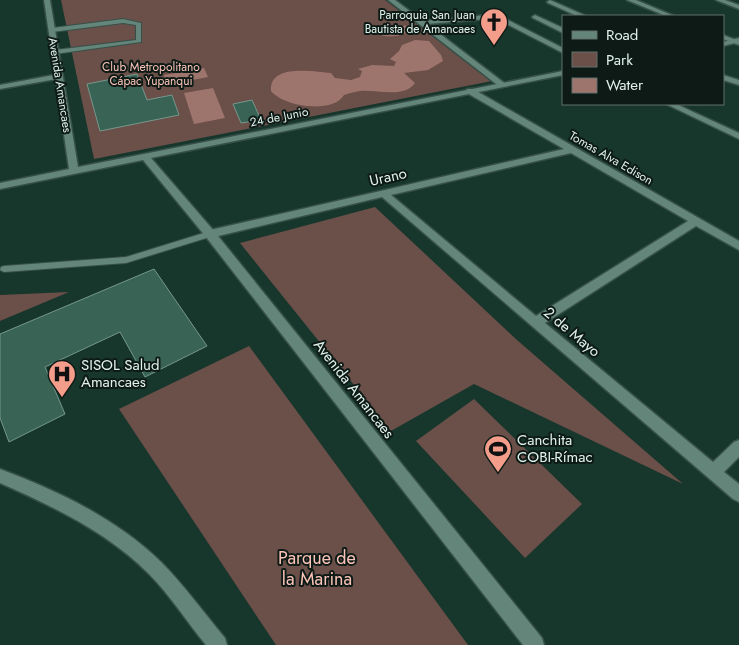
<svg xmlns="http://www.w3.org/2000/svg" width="739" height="645" font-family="Jost,sans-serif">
	<rect width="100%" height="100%" fill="#17362c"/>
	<g fill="#6b4f49">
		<polygon points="61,0 385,0 492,81 94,159"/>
		<polygon points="375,207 517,340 683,484 474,384 391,431 240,243"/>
		<polygon points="69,292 0,321 0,295"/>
		<polygon points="249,346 468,645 276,645 119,409"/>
		<polygon points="474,399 582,504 525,558 416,441"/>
	</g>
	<g fill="#9e756d">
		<path d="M397 25 408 26 411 31C402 36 385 39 377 33L379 30Z"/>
		<path d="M415 40 429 41 441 55 443 61 428 70 404 73 415 83C404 99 375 89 360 91 355 92 349 93 344 95 333 114 284 107 271 91 269 63 315 72 331 73L335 78 351 80 360 77 362 71 358 69 372 65 394 66 396 62 390 59 399 51 402 45Z"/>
		<polygon points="204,68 208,77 167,85 164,75"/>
		<polygon points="213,88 225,118 194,124 184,93"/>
	</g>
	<g fill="#386355" stroke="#76988c">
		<polygon points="137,74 147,100 172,95 179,115 100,131 87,84"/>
		<polygon points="252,100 261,120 241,123 233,104"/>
		<polygon points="154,269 207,346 145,377 120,332 45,367 65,414 9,442 0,418 0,334"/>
	</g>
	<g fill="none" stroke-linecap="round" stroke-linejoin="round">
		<g stroke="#365049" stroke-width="2">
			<g id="service">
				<polygon points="123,19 141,23 141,42 55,54 52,52 55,50 136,40 136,25 123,23 52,32 49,30 52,28"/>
				<polygon points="210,231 214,234 213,236 126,263 4,272 0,270 1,267 4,266 126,257"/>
			</g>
		</g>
		<g stroke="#365049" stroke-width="3">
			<g id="minor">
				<polygon points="388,0 395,0 423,21 487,15 500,16 563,48 563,53 499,20 487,19 427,24 507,85 500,87"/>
				<polygon points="550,0 584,15 585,16 577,16 548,3 547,2"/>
				<polygon points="627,0 636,0 674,16 666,16"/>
				<polygon points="716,0 725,0 739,5 739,9"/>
				<polygon points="535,15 563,28 563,33 533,18 532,17"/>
				<polygon points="723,35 739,41 739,45 723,39"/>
				<polygon points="59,74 62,74 62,78 0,89 0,85"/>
				<polygon points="723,75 739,80 739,85 723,80"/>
				<path d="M467 89H473L739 241V250L696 226 545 323 713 462 734 442 739 440V457L724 472 739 484V502L733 499 382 197 210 238 205 234 210 230 564 149 467 93ZM571 153 688 221 536 316 391 195Z"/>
				<polygon points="666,104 676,104 739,133 739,139"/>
				<path d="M0 469C58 491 116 518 161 562 184 585 204 613 225 638L227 645H206C187 622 170 595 149 574 107 532 54 507 0 483Z"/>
			</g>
		</g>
		<g stroke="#365049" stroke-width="3">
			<g id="tertiary">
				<polygon points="44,0 50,0 78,167 563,71 563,75 151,158 214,231 542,638 544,645 523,645 206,237 143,160 0,189 0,183 69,169"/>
				<polygon points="739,38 739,42 723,46 723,42"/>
			</g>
		</g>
		<use href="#service" fill="#648579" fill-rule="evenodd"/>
		<use href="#minor" fill="#648579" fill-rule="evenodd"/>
		<use href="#tertiary" fill="#648579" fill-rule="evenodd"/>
	</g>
	<defs>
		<g id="church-pin" transform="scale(1.4375)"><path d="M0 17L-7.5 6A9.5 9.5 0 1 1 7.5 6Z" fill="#f49d8b" stroke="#0d1a16"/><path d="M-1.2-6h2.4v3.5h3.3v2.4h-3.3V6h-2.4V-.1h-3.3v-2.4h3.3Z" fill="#111"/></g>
		<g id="hospital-pin" transform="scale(1.4375)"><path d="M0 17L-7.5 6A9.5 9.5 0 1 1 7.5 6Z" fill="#f49d8b" stroke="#0d1a16"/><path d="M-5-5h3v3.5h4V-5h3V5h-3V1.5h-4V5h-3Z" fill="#111"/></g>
		<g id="stadium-pin" transform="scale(1.4375)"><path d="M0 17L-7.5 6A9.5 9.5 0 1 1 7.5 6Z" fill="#f49d8b" stroke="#0d1a16"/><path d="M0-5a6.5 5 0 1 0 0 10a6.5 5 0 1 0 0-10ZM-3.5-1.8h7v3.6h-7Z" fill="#111"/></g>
	</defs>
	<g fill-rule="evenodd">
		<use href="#church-pin" x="494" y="22"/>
		<use href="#hospital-pin" x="62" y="374"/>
		<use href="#stadium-pin" x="498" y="449"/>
	</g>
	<g text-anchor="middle" stroke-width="4" stroke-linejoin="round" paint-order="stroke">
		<g font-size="12" fill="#e1f2ec" stroke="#0d1a16" text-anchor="end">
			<text x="475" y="19">Parroquia San Juan<tspan x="475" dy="14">Bautista de Amancaes</tspan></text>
		</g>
		<g font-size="12" fill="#fcc4b8" stroke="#0d1a16">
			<text x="151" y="71">Club Metropolitano<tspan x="151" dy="14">Cápac Yupanqui</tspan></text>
		</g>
		<g font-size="12" fill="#e1f2ec" stroke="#0d1a16">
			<text transform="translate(60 85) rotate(81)" y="4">Avenida Amancaes</text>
			<text transform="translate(279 117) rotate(-11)" y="4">24 de Junio</text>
			<text transform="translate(611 158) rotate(30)" y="4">Tomas Alva Edison</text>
		</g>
		<g font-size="15" fill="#e1f2ec" stroke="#0d1a16">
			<text transform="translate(388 177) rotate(-13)" y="5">Urano</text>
			<text transform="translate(572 332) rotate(40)" y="5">2 de Mayo</text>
			<text transform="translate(354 389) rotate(52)" y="5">Avenida Amancaes</text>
		</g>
		<g font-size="15" fill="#e1f2ec" stroke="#0d1a16" text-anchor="start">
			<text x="81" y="370">SISOL Salud<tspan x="81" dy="17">Amancaes</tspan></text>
			<text x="517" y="445">Canchita<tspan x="517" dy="17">COBI-Rímac</tspan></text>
		</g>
		<g font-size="18" fill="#fcc4b8" stroke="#0d1a16">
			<text x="317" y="564">Parque de<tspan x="317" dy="21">la Marina</tspan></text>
		</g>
	</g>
	<rect x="562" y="15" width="162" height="90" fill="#0d1a16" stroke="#62706c"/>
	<rect x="572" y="31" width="25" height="8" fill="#648579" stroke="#62706c"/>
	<text x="606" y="40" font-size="15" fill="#e1f2ec">Road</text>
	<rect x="572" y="52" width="25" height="15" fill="#6b4f49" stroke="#62706c"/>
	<text x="606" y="65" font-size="15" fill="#e1f2ec">Park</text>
	<rect x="572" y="78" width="25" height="15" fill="#9e756d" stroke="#62706c"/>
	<text x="606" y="90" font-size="15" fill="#e1f2ec">Water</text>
</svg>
